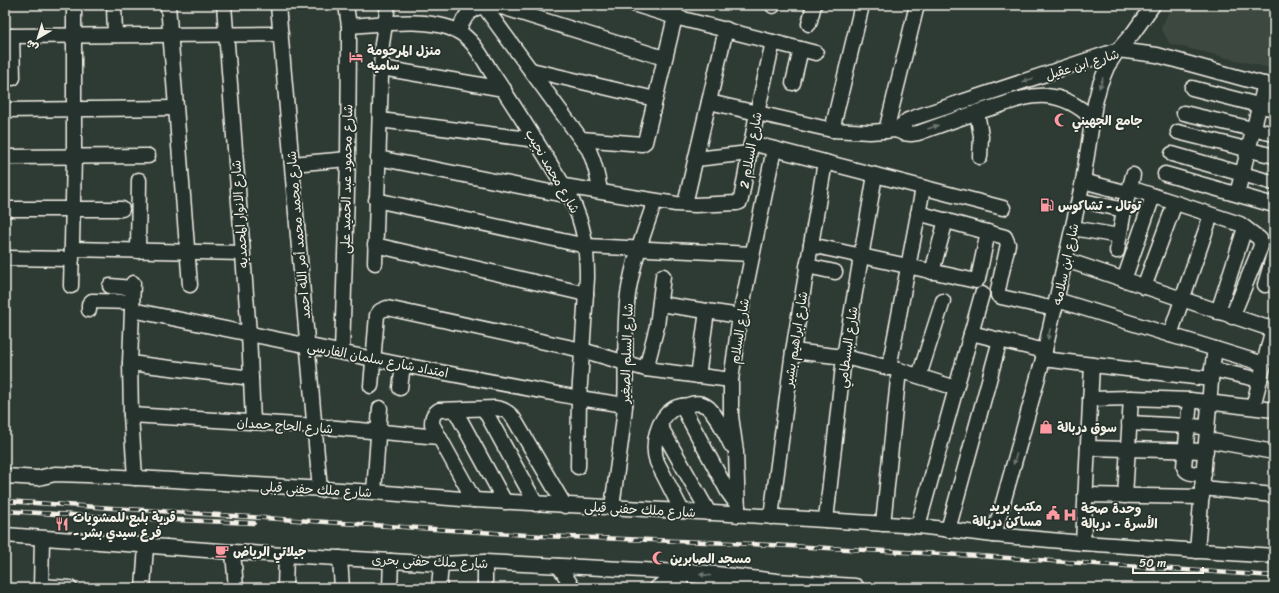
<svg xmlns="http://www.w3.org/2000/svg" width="1279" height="593" font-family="Sriracha,'Playpen Sans Arabic',sans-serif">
	<rect width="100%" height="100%" fill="#2e3b34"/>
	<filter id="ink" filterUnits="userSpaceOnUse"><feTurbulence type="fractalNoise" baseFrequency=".025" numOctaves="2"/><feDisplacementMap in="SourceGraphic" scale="8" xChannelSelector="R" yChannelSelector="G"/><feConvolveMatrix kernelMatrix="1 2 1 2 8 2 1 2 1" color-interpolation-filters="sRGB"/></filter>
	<g filter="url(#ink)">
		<polygon fill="#3c4841" points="1172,5 1274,5 1274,69 1170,44 1161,28"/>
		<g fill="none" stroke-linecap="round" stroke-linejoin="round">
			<g stroke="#f4f1e8" stroke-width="17">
				<g id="minor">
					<polyline points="114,5 115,35"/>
					<polyline points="168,5 190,285"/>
					<polyline points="224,5 249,334 253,422"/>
					<polyline points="278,5 320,490"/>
					<path d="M483 5 589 150C595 164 598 177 600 191"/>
					<polyline points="636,5 675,17 816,53"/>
					<polyline points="773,6 773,5"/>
					<polyline points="809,24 814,5"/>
					<path d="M349 26C381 24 429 17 457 31 472 38 482 57 490 70 518 111 544 154 570 196 584 225 587 245 587 278L579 398 578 467"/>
					<path d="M459 31C466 7 482 2 505 8L664 58"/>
					<polyline points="5,36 281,34"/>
					<polyline points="12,36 13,78"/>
					<polyline points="382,68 504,89"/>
					<polyline points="531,70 655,99"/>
					<polyline points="793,83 801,49"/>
					<polyline points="1192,88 1274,109"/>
					<path d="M709 102 832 130 870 132 896 130 903 133 911 134 918 133C946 123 973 113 1001 105 1015 100 1030 95 1046 96 1064 97 1079 106 1092 118"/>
					<polyline points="5,110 175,108"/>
					<polyline points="977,112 981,136 980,157"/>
					<polyline points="1184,113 1274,134"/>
					<polyline points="380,120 536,140"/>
					<polyline points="832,130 862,5"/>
					<polyline points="896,130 908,120 916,117 1118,50 1157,55 1274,87"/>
					<polyline points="886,131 917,5"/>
					<polyline points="1178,132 1274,156"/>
					<polyline points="581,139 642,144 645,142 675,17 676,5"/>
					<polyline points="751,143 1003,208"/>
					<polyline points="1172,154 1274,183"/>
					<polyline points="5,157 148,156"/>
					<polyline points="378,158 570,196"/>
					<polyline points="696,159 749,153"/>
					<polyline points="292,164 348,159"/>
					<polyline points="1165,174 1274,205"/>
					<polyline points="1083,181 1128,193"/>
					<polyline points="564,186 676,204 695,205 737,203 740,202 741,199 757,113 773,42"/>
					<polyline points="1130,188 1240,224 1260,239 1261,246 1232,317"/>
					<polyline points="1237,194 1265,84"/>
					<polyline points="376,200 586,246 752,254"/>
					<polyline points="1079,200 1124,210"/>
					<polyline points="685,204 726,29"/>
					<polyline points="5,209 122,209"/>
					<polyline points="918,213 1005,237 1008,244 998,290 998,295 1001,297 1055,309"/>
					<polyline points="1073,228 1119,236"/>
					<polyline points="375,245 586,294"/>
					<polyline points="811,245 976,281 978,279 988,232"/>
					<polyline points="72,249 242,253"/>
					<polyline points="138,251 139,180"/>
					<polyline points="1117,251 1124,210 1133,175"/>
					<polyline points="5,258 72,259"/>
					<polyline points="1066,260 1274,330"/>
					<polyline points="375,263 382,44 388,5"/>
					<polyline points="807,266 835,272"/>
					<polyline points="932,272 946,220"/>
					<polyline points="1124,280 1153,196"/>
					<polyline points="133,283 130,363 131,415 135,478"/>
					<polyline points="1265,285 1274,254"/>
					<polyline points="71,286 74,157 74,5"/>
					<polyline points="110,286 132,288"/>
					<polyline points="1144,287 1175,203"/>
					<polyline points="1057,300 1264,364"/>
					<polyline points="660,304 740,316"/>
					<polyline points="89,310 89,304 92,301 132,302"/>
					<polyline points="132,310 403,365 579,398 625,405"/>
					<polyline points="1218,312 1245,228"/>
					<polyline points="971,333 1045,351"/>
					<polyline points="1170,335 1211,215"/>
					<polyline points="793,351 844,357 899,370 956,388"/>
					<polyline points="342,352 348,159 349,40 349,26 346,5"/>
					<polyline points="1043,359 1211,379"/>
					<polyline points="130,363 251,378"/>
					<polyline points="889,368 923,188"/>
					<polyline points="646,369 657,326 663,276"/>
					<polyline points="1212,369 1260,380"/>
					<polyline points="698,376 707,311"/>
					<polyline points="919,376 943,301"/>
					<polyline points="371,386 377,315 380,311 387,308 582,350 646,369 731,380"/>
					<polyline points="400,388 403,365"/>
					<polyline points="1090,399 1131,398 1190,400 1274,410"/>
					<path d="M1190 400 1184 467C1187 475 1196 473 1204 474"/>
					<polyline points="682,406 728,492 738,506"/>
					<polyline points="1253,407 1274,324"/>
					<polyline points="484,409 536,504"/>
					<polyline points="455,410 505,502"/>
					<polyline points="131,415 314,426 439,437"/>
					<polyline points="1129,423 1207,427"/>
					<polyline points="660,426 709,513"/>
					<polyline points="1207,440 1274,452"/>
					<polyline points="1088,448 1206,451"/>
					<polyline points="5,476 38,478 55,474 87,475 374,492 474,500 682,511 918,526 994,535 1083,543 1274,556"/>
					<polyline points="1202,488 1274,495"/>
					<polyline points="374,492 380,408"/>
					<polyline points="1085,495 1202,497"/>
					<polyline points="1125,496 1131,398"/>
					<path d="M474 500 432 424C432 417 433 414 439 410L495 408C504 409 509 412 514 419L565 506"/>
					<path d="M612 508C616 474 622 440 625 406 627 369 623 331 628 294 633 262 644 232 655 201"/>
					<path d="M682 511 657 462C651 445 657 419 673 409 677 406 683 406 688 405 694 403 700 402 706 406 715 411 726 435 731 445"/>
					<polyline points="738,515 736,452 731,416 731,380 740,316 774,149"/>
					<polyline points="771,517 793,351 825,162"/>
					<polyline points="826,520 844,357 875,175"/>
					<polyline points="883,524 899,370"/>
					<polyline points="918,526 982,294"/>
					<polyline points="948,530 1000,340"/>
					<polyline points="5,535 233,552 391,561 441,564 485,562 681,572 680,588"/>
					<polyline points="994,535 1043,359 1083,181 1095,103 1100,84 1107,67 1118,50 1133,33 1153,5"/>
					<polyline points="1083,543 1092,365"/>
					<polyline points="1197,551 1212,369 1215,349"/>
					<polyline points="233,552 236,588"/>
					<polyline points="340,558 342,588"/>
					<polyline points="485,562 485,588"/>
					<polyline points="559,566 573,588"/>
					<polyline points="41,586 70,588"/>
					<polyline points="41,588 42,539"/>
					<polyline points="143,588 146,546"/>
					<polyline points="285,588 286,555"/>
					<polyline points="390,588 391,561"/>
					<polyline points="439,588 441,564"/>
					<polyline points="657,588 677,572"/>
				</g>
			</g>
			<g stroke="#f4f1e8" stroke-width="21">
				<polyline id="major" points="681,572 777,583 855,588"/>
			</g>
			<use href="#minor" stroke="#26332d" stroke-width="14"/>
			<use href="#major" stroke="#26332d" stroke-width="18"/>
			<g stroke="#f4f1e8" stroke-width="4.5">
				<g id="rail">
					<polyline points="5,501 542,536 732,543 979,556 1274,576"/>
					<polyline points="5,511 125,518 254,523"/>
				</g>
			</g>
			<use href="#rail" stroke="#26332d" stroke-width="3" stroke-dasharray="9" stroke-linecap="butt"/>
		</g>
		<defs><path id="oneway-solid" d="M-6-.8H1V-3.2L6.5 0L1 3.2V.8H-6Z"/></defs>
		<g fill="#6e766e">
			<use href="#oneway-solid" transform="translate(1028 80) rotate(162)"/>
			<use href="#oneway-solid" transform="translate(1101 83) rotate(110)"/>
			<use href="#oneway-solid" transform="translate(933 127) rotate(-20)"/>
			<use href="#oneway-solid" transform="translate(1049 334) rotate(103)"/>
			<use href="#oneway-solid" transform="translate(1015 459) rotate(106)"/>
			<use href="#oneway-solid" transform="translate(705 575) rotate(-173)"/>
		</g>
	</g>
	<defs>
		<g id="hotel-bare" transform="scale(1.08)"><path d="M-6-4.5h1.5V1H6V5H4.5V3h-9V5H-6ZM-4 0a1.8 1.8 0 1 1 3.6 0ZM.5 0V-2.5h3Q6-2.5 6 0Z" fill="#ff9aa2" stroke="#26332d" stroke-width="2.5" paint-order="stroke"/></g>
		<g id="mosque-bare" transform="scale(1.08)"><path d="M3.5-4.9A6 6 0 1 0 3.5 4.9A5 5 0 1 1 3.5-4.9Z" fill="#ff9aa2" stroke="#26332d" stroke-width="2.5" paint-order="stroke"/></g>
		<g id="fuel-bare" transform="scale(1.08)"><path d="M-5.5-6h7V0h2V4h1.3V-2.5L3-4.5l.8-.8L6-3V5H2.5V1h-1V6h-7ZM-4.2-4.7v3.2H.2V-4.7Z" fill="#ff9aa2" stroke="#26332d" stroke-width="2.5" paint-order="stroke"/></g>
		<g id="shop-bare" transform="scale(1.08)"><path d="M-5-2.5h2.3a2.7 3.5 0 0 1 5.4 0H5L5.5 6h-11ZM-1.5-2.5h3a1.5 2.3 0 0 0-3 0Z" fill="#ff9aa2" stroke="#26332d" stroke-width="2.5" paint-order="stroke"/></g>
		<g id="civic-bare" transform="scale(1.08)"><path d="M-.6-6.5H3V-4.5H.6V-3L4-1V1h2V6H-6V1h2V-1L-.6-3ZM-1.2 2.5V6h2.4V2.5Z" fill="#ff9aa2" stroke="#26332d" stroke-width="2.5" paint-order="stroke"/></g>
		<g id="hospital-bare" transform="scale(1.08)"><path d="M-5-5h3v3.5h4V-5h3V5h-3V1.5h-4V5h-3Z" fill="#ff9aa2" stroke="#26332d" stroke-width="2.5" paint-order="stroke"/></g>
		<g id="restaurant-bare" transform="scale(1.08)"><path d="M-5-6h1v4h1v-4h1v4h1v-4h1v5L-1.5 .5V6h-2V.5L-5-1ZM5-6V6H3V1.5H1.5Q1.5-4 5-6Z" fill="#ff9aa2" stroke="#26332d" stroke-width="2.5" paint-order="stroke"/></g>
		<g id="cafe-bare" transform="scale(1.08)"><path d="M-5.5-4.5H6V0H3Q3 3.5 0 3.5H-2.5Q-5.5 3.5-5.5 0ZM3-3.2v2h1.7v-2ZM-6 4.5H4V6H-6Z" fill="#ff9aa2" stroke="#26332d" stroke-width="2.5" paint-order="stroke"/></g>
	</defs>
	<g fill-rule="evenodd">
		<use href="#hotel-bare" x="356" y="57"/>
		<use href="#mosque-bare" x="1061" y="120"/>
		<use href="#fuel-bare" x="1047" y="205"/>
		<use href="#shop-bare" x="1046" y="427"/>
		<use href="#civic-bare" x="1053" y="513"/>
		<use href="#hospital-bare" x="1070" y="515"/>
		<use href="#restaurant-bare" x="62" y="524"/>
		<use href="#cafe-bare" x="222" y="551"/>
		<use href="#mosque-bare" x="659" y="558"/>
	</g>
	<g text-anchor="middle" stroke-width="3.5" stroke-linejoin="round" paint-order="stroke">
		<g font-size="13" font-weight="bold" fill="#f4f1e8" stroke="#26332d" text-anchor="start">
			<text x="367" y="55">منزل المرحومة<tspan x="367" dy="15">ساميه</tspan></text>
			<text x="1072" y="125">جامع الجهيني</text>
			<text x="1058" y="210">توتال - تشاكوس</text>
			<text x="1057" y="432">سوق دربالة</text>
			<text x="1042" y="511" text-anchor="end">مكتب بريد<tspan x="1042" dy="15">مساكن دربالة</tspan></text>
			<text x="1081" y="513">وحدة صحة<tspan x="1081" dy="15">الأسرة - دربالة</tspan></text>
			<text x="73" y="522">قرية بلبع للمشويات<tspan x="73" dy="15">- فرع سيدي بشر</tspan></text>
			<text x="233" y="556">جيلاتي الرياض</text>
			<text x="670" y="563">مسجد الصابرين</text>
		</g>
		<g font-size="13" fill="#f4f1e8" stroke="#26332d">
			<text transform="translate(1082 64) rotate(-17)" y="5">شارع ابن عقيل</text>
			<text transform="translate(750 150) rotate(-80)" y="5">شارع السلام 2</text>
			<text transform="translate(553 171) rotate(60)" y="5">شارع محمد نجيب</text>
			<text transform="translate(346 179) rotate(-89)" y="5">شارع محمود عبد الحميد على</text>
			<text transform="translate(239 214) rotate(-94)" y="5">شارع الانوار المحمديه</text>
			<text transform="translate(298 235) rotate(-95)" y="5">شارع محمد محمد أمر الله احمد</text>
			<text transform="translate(1065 264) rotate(-78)" y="5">شارع ابن سلامه</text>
			<text transform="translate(739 331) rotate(-81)" y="5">شارع السلام</text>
			<text transform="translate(795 339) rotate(-81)" y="5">شارع ابراهيم بشير</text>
			<text transform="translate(847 347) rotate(-82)" y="5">شارع البسطامي</text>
			<text transform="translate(626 353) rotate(-88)" y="5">شارع السلم الصغير</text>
			<text transform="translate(378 359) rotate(11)" y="5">امتداد شارع سلمان الفارسي</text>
			<text transform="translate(285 425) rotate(4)" y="5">شارع الحاج حمدان</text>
			<text transform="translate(316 489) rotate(3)" y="5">شارع ملك حفنى قبلى</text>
			<text transform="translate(640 509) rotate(3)" y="5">شارع ملك حفنى قبلى</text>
			<text transform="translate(430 561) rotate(2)" y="5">شارع ملك حفنى بحرى</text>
		</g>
	</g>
	<rect width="1279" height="593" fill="none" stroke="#26332d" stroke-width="20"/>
	<rect x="10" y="10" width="1259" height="573" fill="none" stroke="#f4f1e8" stroke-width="1.5" filter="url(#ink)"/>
	<g transform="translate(38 38) rotate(218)" stroke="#26332d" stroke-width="3" paint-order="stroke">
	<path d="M0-3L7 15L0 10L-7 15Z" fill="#f4f1e8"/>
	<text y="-6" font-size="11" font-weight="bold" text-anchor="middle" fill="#f4f1e8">ش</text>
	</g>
	<path d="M1133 567v6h70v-6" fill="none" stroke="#f4f1e8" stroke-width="2"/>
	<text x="1139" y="567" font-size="12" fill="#f4f1e8" stroke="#26332d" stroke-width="3" paint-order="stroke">50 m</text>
</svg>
